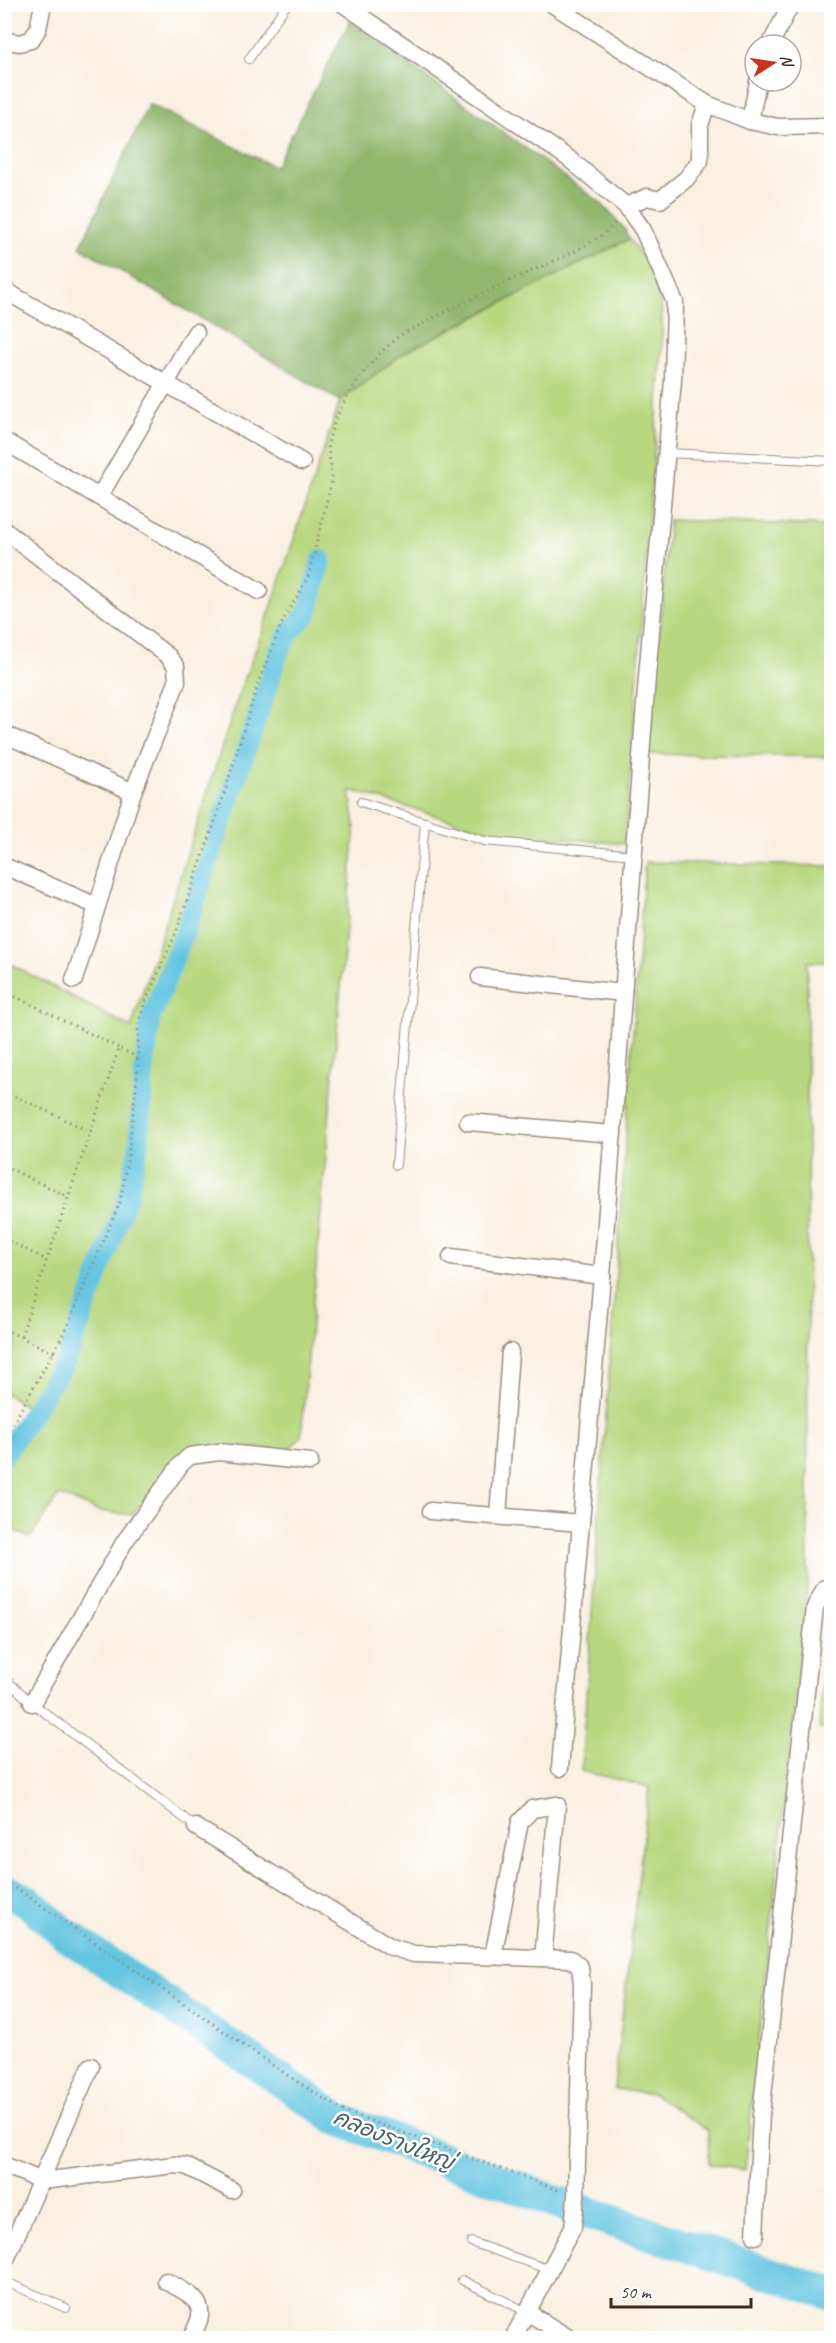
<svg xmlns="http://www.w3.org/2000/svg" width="836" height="2343" font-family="Caveat,'Playpen Sans Thai',sans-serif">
	<rect width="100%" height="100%" fill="#fff"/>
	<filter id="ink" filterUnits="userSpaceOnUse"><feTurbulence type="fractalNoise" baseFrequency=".0167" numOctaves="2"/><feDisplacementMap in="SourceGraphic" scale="12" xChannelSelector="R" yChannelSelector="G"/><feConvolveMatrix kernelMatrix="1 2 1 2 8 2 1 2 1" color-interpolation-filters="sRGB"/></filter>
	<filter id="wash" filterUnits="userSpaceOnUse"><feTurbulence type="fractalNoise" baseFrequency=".008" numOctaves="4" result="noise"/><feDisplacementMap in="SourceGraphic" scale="24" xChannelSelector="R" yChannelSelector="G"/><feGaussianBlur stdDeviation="1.35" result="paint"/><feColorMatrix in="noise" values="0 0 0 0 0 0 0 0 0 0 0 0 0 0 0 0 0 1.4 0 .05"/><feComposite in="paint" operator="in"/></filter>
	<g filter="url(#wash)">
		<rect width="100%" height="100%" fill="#f9f0e1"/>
		<g fill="#b8d880" stroke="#7a814f" stroke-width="1.5">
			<path d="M629 239C661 277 664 300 662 348L625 844 491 832 350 790 355 827 301 1437 289 1450 220 1446 173 1464 132 1515 98 1511 59 1495 30 1538 13 1530 5 1550V1451L30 1409 5 1393V1370L16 1341 4 1336 5 961 131 1028 239 694 271 608 340 401 405 352Z"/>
			<polygon points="669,520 831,526 831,757 649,754"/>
			<polygon points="645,862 831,866 831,962 807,962 808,1580 745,2170 709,2164 708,2131 653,2094 614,2089 649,1787 581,1771"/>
			<polygon points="831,1600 831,1729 819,1729 826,1606"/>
		</g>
		<polygon fill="#92b86e" stroke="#667146" stroke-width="1.5" points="350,21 601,203 624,228 629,239 405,352 340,401 80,247 149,104 275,167"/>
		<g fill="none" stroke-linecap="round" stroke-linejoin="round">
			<polyline stroke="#63c5e1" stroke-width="20" points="4,1456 66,1361 128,1196 138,1151 144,1071 151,1018 186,929 279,652 289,633 308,613 321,560"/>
			<polyline stroke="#63c5e1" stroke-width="33" points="4,1890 27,1901 66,1935 338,2119 570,2207 832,2294"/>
		</g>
	</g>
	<g filter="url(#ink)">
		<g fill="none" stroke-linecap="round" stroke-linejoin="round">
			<g stroke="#9a8d80" stroke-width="10">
				<g id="lane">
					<polyline points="249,59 287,4"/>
					<polyline points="666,453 832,461"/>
					<polyline points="361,802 484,841 634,855"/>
					<polyline points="396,1165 425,822"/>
					<polyline points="4,1678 32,1703 196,1827"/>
					<polyline points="471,2242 550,2270"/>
					<polyline points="462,2280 527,2312"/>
					<polyline points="4,2281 66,2308"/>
				</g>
			</g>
			<g stroke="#9a8d80" stroke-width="19">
				<g id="street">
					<polyline points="343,4 568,158 626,206 643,230 675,302 673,380 647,677 602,1276 560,1768"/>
					<polyline points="552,4 707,104 750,121 778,127 832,126"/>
					<polyline points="4,40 19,43 31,40 38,29 43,4"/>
					<polyline points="770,45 791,4"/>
					<polyline points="750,121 758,81"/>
					<polyline points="626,206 647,197 660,200 686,179 700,161 700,125 707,104"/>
					<polyline points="4,290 302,462"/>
					<polyline points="4,441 99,497 196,332"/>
					<polyline points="99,497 259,591"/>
					<polyline points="4,530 168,656 176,666 177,682 133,792 74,980"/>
					<polyline points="4,734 133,792"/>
					<polyline points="4,866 97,906"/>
					<polyline points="480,977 623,993"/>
					<polyline points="468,1122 613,1134"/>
					<polyline points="451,1257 602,1276"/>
					<polyline points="431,1511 581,1523"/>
					<polyline points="498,1516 510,1352"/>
					<polyline points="32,1703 125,1541 181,1464 190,1456 219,1452 310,1462"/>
					<polyline points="196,1827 391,1947 414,1954 571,1959 580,1967 582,1984 576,2197 573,2227 513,2338"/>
					<polyline points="493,1956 520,1822 532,1809 557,1805 543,1958"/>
					<polyline points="4,2165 42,2181 174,2165 186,2166 232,2190"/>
					<polyline points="755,2236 761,2115 815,1607 825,1588 832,1587"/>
					<polyline points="4,2264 91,2066"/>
					<path d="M166 2281C179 2289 203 2297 200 2316 199 2323 194 2332 191 2338"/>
					<polyline points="527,2312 569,2338"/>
				</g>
			</g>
			<g stroke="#9a8d80" stroke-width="3" stroke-dasharray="1.5 4.5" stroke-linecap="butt">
				<polyline points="4,991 119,1048"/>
				<polyline points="4,1091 91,1132"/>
				<polyline points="4,1166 69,1197"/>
				<polyline points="4,1239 47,1260"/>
				<polyline points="4,1329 54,1353"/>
				<polyline points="21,1336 119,1048 138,1058"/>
				<path d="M4 1440 65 1331 120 1202 129 1149 138 1068V1027L144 1005 175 935 217 816 259 681 283 620 308 578 332 480C333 467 326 453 329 440 336 406 369 360 396 339 405 331 418 327 428 321 466 301 504 283 543 266 565 256 603 240 616 221"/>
				<polyline points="4,1883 19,1890 290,2077 344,2111 558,2190"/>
			</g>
			<use href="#lane" stroke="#fff" stroke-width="8"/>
			<use href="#street" stroke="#fff" stroke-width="16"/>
		</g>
	</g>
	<g text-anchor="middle" stroke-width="5" stroke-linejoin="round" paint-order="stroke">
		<g font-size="22" font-style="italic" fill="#496062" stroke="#fff">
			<text transform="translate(394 2139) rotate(22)" y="8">คลองรางใหญ่</text>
		</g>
	</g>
	<rect width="836" height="2343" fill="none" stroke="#fff" stroke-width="24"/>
	<g transform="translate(773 63) rotate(78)"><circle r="28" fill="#ffffff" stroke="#b1aaa5" stroke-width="1.5"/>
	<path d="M0-4.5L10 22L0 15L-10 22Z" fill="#c8321e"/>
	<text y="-9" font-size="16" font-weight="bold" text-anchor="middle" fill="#3b2a1e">N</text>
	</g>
	<path d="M611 2298v9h140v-9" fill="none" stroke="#3b2a1e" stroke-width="3"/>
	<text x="620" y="2298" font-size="18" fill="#3b2a1e" stroke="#ffffff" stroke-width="4.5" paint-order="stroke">50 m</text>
</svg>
